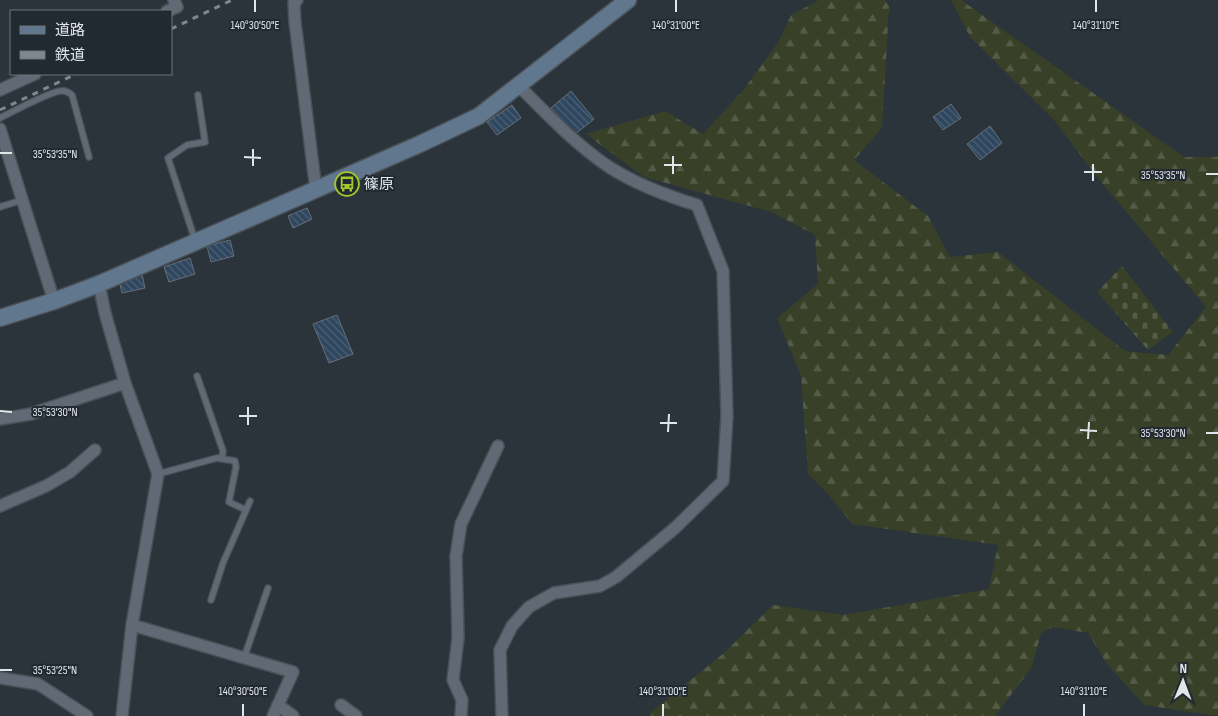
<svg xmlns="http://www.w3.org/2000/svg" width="1218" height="716" font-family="'Sofia Sans Condensed','Noto Sans JP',sans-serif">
	<defs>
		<pattern id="forest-firs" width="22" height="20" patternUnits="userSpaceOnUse" patternTransform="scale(1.25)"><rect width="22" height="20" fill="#384028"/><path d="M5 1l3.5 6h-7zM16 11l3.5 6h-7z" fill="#545c47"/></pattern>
		<pattern id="cemetery-stones" width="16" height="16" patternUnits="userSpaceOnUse" patternTransform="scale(1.25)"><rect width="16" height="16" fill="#384028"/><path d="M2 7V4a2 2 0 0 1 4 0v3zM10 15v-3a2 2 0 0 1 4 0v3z" fill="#545c47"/></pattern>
		<pattern id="building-back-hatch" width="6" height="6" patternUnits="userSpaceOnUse" patternTransform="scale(1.25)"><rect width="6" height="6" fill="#2f465f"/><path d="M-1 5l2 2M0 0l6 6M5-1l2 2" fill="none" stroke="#4d6176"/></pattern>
	</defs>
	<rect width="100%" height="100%" fill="#2b333b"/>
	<polygon fill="url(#forest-firs)" points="819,0 885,0 889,7 882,128 854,160 928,216 950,257 998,252 1125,351 1168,355 1206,307 1097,177 1054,120 970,37 951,0 961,0 1184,157 1218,157 1218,716 1144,705 1107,664 1088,633 1053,627 1041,633 1032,667 995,716 649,716 651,712 724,653 773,605 844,615 989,589 998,545 852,524 828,494 808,474 801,376 777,318 818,284 815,235 771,212 644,177 586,134 665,111 703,134 744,89 779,41 791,15"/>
	<polygon fill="url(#cemetery-stones)" points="1122,266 1173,332 1148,350 1097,292"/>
	<g fill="url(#building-back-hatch)" stroke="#666f79">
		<polygon points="571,91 594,119 574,135 551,108"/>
		<polygon points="951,104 961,118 943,130 933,117"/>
		<polygon points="512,105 521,118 497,135 487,122"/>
		<polygon points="990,126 1002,143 980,160 967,144"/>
		<polygon points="307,208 312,219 293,228 288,216"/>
		<polygon points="230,240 234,256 211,262 207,246"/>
		<polygon points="190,258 195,274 169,282 164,267"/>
		<polygon points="142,274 145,288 122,293 119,280"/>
		<polygon points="337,315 353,354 329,363 313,324"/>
	</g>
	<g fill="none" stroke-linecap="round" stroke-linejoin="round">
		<g stroke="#495056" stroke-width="8">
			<g id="lane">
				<path d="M0 118C12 112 51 91 61 91 66 90 69 93 72 95L89 157"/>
				<polyline points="0,207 22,200"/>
				<polyline points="195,240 168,158 187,145 205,142 198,95"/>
				<polyline points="197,376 223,451 222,458"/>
				<polyline points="158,474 217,458 235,461 236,467 229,502 246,510"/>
				<polyline points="211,600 223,563 250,501"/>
				<polyline points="244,658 268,588"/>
			</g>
		</g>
		<g stroke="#495056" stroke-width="14">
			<g id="street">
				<polyline points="297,0 294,3 295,22 316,190"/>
				<polyline points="167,11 177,7 174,0"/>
				<polyline points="0,90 35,74"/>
				<polyline points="0,129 54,301"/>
				<polyline points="99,284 105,313 125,383 158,474 132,625 122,716"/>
				<polyline points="0,419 31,414 125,383"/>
				<polyline points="0,506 46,486 70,472 95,450"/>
				<polyline points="132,625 293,672 273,716"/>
				<polyline points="0,678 38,684 87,716"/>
				<polyline points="278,705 293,716"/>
				<polyline points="341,705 356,716"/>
				<polyline points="461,716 462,700 453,680 458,638 456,556 461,524 498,446"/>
				<path d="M502 716 500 650 512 626 529 607 554 593 600 586 616 577 675 528 723 481 727 416 723 271 697 205C667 196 636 184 609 167 575 144 547 114 518 85"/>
			</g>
		</g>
		<g stroke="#495056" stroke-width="19">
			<polyline id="secondary" points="0,318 54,301 99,284 420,144 479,116 628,0"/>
		</g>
		<use href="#lane" stroke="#616a74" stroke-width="5.5"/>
		<use href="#street" stroke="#616a74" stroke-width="11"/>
		<use href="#secondary" stroke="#61778d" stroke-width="16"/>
		<g stroke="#81878e" stroke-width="3" stroke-dasharray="6 6" stroke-linecap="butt">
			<polyline points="171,29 232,0"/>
			<polyline points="0,110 76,74"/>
		</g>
	</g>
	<path fill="none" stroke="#e1e6eb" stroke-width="2" d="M255 12V0M676 12V0M1096 12V0M0 153H12M244 157 261 158M664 165H682M253 166V149M1084 172H1102M673 174V156M1206 174H1218M1093 181V164M0 411 12 412M239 416H257M660 423H677M248 425V407M1080 430 1097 431M668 432 669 414M1206 433H1218M1088 439 1089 422M0 670H12M243 716V704M663 716V704M1084 716V704"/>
	<defs>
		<g id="bus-ring" transform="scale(1.25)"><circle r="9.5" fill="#212931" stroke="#a2c928" stroke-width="1.5"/><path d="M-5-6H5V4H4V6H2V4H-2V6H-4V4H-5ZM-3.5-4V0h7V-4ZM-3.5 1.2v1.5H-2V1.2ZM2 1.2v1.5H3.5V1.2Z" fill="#a2c928"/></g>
	</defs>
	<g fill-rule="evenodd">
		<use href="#bus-ring" x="347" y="184"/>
	</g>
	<g text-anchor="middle" stroke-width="4" stroke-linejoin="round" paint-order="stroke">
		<g font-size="15" fill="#e1e6eb" stroke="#212931" text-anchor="start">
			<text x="364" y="189">篠原</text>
		</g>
	</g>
	<g font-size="12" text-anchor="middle" fill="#e1e6eb" stroke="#212931" stroke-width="4" stroke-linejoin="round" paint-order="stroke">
		<text x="255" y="29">140°30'50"E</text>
		<text x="676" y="29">140°31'00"E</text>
		<text x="1096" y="29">140°31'10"E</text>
		<text x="55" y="158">35°53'35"N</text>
		<text x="1163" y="179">35°53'35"N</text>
		<text x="55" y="416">35°53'30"N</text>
		<text x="1163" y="437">35°53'30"N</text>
		<text x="55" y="674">35°53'25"N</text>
		<text x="243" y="695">140°30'50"E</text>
		<text x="663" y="695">140°31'00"E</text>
		<text x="1084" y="695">140°31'10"E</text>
	</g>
	<rect x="10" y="10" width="162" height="65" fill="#212931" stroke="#6e757b"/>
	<rect x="20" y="26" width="25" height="8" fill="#61778d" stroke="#6e757b"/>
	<text x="55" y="35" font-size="15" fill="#e1e6eb">道路</text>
	<rect x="20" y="51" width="25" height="8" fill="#81878e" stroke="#6e757b"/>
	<text x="55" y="60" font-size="15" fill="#e1e6eb">鉄道</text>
	<g transform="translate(1183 681) rotate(1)" stroke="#212931" stroke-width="4" paint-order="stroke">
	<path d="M0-4L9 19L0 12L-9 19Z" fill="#e1e6eb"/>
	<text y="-8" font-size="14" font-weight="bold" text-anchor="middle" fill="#e1e6eb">N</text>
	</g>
</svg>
